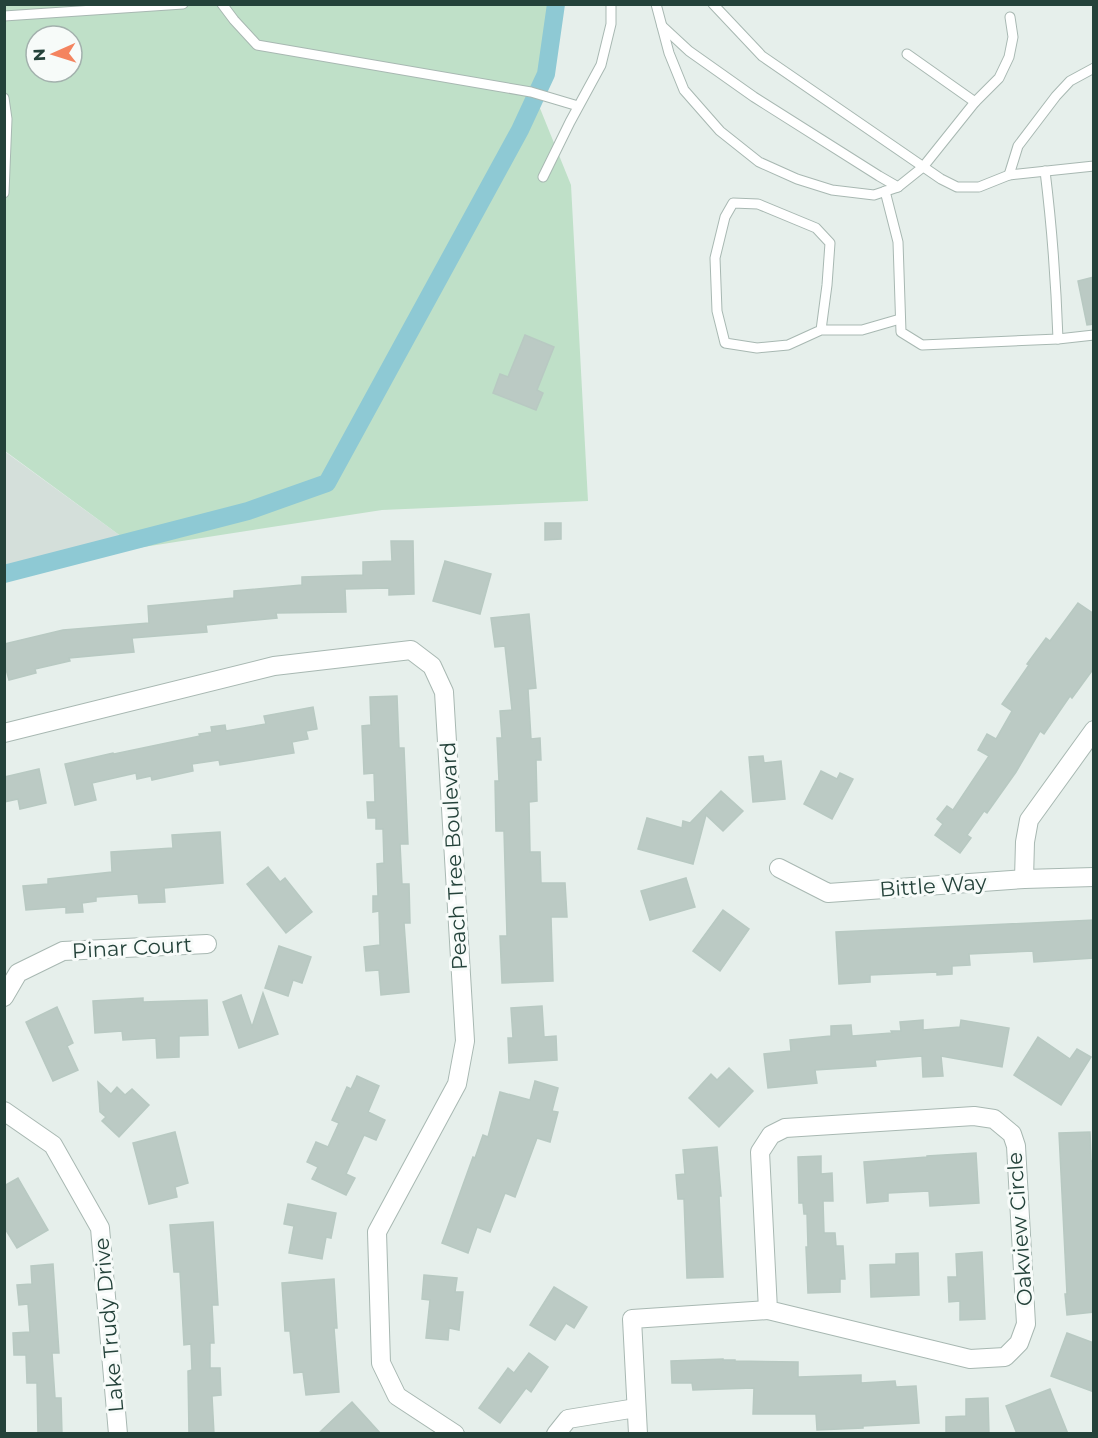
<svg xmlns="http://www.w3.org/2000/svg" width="1098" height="1438" font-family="Montserrat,sans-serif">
	<rect width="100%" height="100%" fill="#e6efeb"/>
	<polygon fill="#d4dfda" points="4,451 137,548 114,551 5,578"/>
	<path fill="#bfe0c8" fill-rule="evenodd" d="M5 5H561V9L533 91 571 185 588 501 382 510 137 548 5 451 4 217 8 155 4 81ZM36 36H72V72H36Z"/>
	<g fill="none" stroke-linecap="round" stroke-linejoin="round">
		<polyline stroke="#8ec9d4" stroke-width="18" points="4,574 248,511 327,483 520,130 546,74 556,4"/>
	</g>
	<g fill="#bbcac4" stroke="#b8c9c2" stroke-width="1.5">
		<polygon points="1094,277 1094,324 1087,325 1078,281"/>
		<polygon points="525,335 554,347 537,390 543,393 536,410 493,393 500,374 508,377"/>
		<polygon points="545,523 561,523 561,539 545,540"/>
		<polygon points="391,541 413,541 414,594 389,595 389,588 345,589 346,612 276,613 277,618 206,625 207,632 132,638 134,652 69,658 70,661 35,669 36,673 9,680 4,662 4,644 63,630 149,623 148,606 234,598 234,591 302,585 302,577 363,575 363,562 392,561"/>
		<polygon points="445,561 491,574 480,614 433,601"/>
		<polygon points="1078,603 1094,614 1094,668 1072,698 1070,696 1044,734 1040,731 1016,772 987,813 984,811 967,835 971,838 960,853 935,835 943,824 937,819 947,806 953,810 989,756 978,750 987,734 996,739 1012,711 1002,704 1029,665 1027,664 1046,638 1050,641"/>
		<polygon points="529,614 536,688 528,689 531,739 540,738 541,760 536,760 537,801 529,802 530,852 540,852 541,883 565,883 567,917 551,917 553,981 502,983 500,936 507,936 504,831 496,831 495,781 499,781 497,738 502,738 500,711 512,710 505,646 495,647 491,618"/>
		<polygon points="397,696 399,748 404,748 408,844 400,844 402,884 409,884 410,923 404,923 409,992 381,995 379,970 366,971 364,947 380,945 379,911 373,912 373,896 378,896 377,864 384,863 383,829 376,829 376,818 368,818 367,802 375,802 374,773 364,774 362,726 371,725 370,697"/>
		<polygon points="313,707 317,729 306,731 308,739 292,742 294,753 220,765 219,760 192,764 193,771 152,780 151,776 137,779 136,773 92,783 96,800 75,805 65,764 113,753 114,754 200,736 199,734 212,732 211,727 225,725 226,731 266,724 264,716"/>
		<polygon points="763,756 764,763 781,761 785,799 753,802 749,757"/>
		<polygon points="39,769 46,803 20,809 18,799 4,802 4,777"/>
		<polygon points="821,771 837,779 840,773 853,779 832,819 804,804"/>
		<polygon points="721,791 743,811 723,831 706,815 693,864 638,849 647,818 682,828 683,821 690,823"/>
		<polygon points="220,832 223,883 164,888 165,902 139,903 138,894 96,897 96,901 82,903 83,912 66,913 66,907 26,910 23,886 48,884 48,879 112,872 111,852 173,848 172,835"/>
		<polygon points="268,867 280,882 285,878 312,912 286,933 247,884"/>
		<polygon points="686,878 695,907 650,920 641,891"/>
		<polygon points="723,910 749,929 720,971 693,951"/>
		<polygon points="1094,920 1094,958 1034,962 1033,951 969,954 970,965 952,966 952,974 937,975 937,972 870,975 870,982 839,984 836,932"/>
		<polygon points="279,946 311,957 302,983 293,980 288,996 265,988"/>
		<polygon points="263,993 278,1034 239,1048 223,1002 241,995 252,1027"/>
		<polygon points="143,998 143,1002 207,1000 208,1035 179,1036 179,1057 157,1058 156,1038 123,1040 122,1031 95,1033 93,1001"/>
		<polygon points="542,1006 544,1037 556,1036 557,1060 509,1063 508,1038 513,1038 511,1008"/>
		<polygon points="57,1007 73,1043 67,1046 78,1070 53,1081 26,1022"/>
		<polygon points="923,1020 923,1030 960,1027 961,1020 1009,1028 1002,1067 941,1056 943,1076 923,1077 922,1056 875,1060 876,1066 815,1070 817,1083 768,1088 764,1054 791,1051 790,1040 831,1036 831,1026 851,1025 852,1036 892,1033 891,1031 901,1031 900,1022"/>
		<polygon points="1038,1037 1070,1059 1077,1049 1091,1057 1061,1105 1014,1075"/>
		<polygon points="729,1068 753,1091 719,1127 689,1098 711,1074 717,1080"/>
		<polygon points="357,1076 379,1086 368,1112 385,1120 376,1140 364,1135 346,1174 355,1178 346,1195 312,1179 318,1167 307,1162 316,1142 328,1147 339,1123 332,1120 347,1087 351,1089"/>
		<polygon points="535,1081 558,1088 552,1111 558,1112 550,1142 537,1138 515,1197 505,1193 490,1232 477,1227 468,1253 442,1243 473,1157 475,1158 483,1135 488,1137 500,1092 530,1100"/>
		<polygon points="98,1082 111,1094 117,1087 125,1095 132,1089 149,1105 119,1137 102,1121 106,1117 100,1112"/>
		<polygon points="175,1132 188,1183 175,1187 177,1197 149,1204 133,1143"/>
		<polygon points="1090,1132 1091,1161 1094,1161 1094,1183 1092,1184 1094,1312 1067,1315 1065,1294 1067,1294 1059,1133"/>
		<polygon points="717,1147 721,1196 719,1196 723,1277 687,1278 684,1199 678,1199 676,1175 685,1174 683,1150"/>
		<polygon points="976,1153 979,1203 930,1206 929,1191 888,1193 888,1201 867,1203 864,1162 927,1157 927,1156"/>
		<polygon points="821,1156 821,1174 832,1173 833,1201 823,1201 824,1233 835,1233 836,1246 843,1246 845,1279 840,1279 840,1292 808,1293 806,1247 808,1247 807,1214 804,1214 803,1203 799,1203 798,1157"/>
		<polygon points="18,1178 48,1230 17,1248 4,1227 4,1186"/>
		<polygon points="288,1204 336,1213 331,1238 326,1237 322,1259 289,1253 294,1226 284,1224"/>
		<polygon points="213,1222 218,1305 212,1305 214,1343 210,1343 210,1368 220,1368 221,1395 212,1396 214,1434 189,1434 188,1371 192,1370 191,1344 184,1345 180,1272 174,1272 170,1225"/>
		<polygon points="982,1252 985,1319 960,1320 960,1301 949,1302 948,1277 957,1277 956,1254"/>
		<polygon points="918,1253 919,1295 871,1297 870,1265 896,1264 896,1254"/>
		<polygon points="53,1264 59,1353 52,1353 55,1398 61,1398 62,1434 38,1434 37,1383 27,1383 26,1355 14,1355 13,1333 30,1332 28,1304 19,1305 17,1285 32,1284 31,1266"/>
		<polygon points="424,1275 457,1278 455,1292 463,1292 459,1330 449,1328 448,1340 426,1338 430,1300 422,1299"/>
		<polygon points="334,1279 337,1328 334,1328 339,1392 306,1395 303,1372 294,1373 290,1331 285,1331 282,1283"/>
		<polygon points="554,1287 587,1307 574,1328 566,1323 555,1340 530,1325"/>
		<polygon points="1067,1333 1094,1343 1094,1392 1051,1376"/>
		<polygon points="529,1353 548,1367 531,1392 526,1388 500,1423 479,1408 508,1368 514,1373"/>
		<polygon points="723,1359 723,1360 735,1360 735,1361 798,1362 798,1377 861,1375 861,1383 895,1381 896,1387 916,1386 919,1423 863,1426 863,1428 817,1430 816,1414 753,1414 754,1388 693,1390 692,1383 672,1383 671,1361"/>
		<polygon points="1050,1389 1068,1434 1017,1434 1006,1406"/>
		<polygon points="988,1398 989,1434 946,1434 946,1417 966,1416 966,1399"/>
		<polygon points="352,1402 381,1434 318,1434 341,1412"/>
	</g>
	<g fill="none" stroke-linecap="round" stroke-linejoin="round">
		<g stroke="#a8b8b2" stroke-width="11">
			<g id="service">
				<polyline points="222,4 234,20 257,45 531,92 578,106"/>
				<polyline points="656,4 669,53 684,90 720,131 759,162 797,179 832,190 874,195 898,187 923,167 975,102 907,54"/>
				<polyline points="713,4 762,56 941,179 957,187 979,187 1009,175 1094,166"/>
				<polyline points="4,16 183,4"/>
				<polyline points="662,26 689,51 754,97 879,176 898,187"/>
				<polyline points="4,98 7,119 4,193"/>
				<polyline points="975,102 999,78 1009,57 1013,37 1010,17"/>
				<polyline points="1009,175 1018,146 1056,96 1070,81 1094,68"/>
				<polyline points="543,177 570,122 601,65 611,24 611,4"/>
				<path d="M885 191 898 242 901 332 922 345 1058 339C1056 283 1052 227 1045 171"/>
				<polyline points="821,330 788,345 757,348 725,343 717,311 715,258 725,217 733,203 758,204 816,228 830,243 827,285 821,330 862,330 900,319"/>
				<polyline points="1058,339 1094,335"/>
			</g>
		</g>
		<g stroke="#a8b8b2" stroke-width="20">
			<g id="minor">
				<polyline points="4,733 274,666 411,650 432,666 444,692 465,1041 457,1084 377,1232 381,1363 397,1396 455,1434"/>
				<polyline points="779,868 828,893 1024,879 1094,877"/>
				<polyline points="1024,879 1025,842 1029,820 1094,730"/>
				<polyline points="4,997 18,973 63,951 207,944"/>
				<polyline points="4,1111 53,1145 100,1228 118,1434"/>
				<polygon points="974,1116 994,1119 1012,1134 1016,1146 1026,1324 1019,1343 1005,1357 970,1359 768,1310 760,1152 771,1135 785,1128"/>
				<polyline points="556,1434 568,1419 636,1408"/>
				<polyline points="638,1434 632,1319 768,1310"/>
			</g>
		</g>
		<use href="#service" stroke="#fff" stroke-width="9"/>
		<use href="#minor" stroke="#fff" stroke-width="18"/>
	</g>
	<g text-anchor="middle" stroke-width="6" stroke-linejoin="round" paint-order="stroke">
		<g font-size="21" fill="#24423a" stroke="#f7fbf9">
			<text transform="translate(454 856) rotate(-93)" y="7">Peach Tree Boulevard</text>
			<text transform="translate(933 886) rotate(-4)" y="7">Bittle Way</text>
			<text transform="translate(132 948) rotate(-3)" y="7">Pinar Court</text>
			<text transform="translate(1020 1229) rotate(-94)" y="7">Oakview Circle</text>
			<text transform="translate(109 1325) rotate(-95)" y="7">Lake Trudy Drive</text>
		</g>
	</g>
	<rect width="1098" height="1438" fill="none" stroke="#24423a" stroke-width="12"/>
	<g transform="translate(54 54) rotate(267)"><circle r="28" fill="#f7fbf9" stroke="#a3b1ad" stroke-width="1.5"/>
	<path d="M0-4.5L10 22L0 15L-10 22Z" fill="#f4845f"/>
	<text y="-9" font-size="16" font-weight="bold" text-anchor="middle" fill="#24423a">N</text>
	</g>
</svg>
